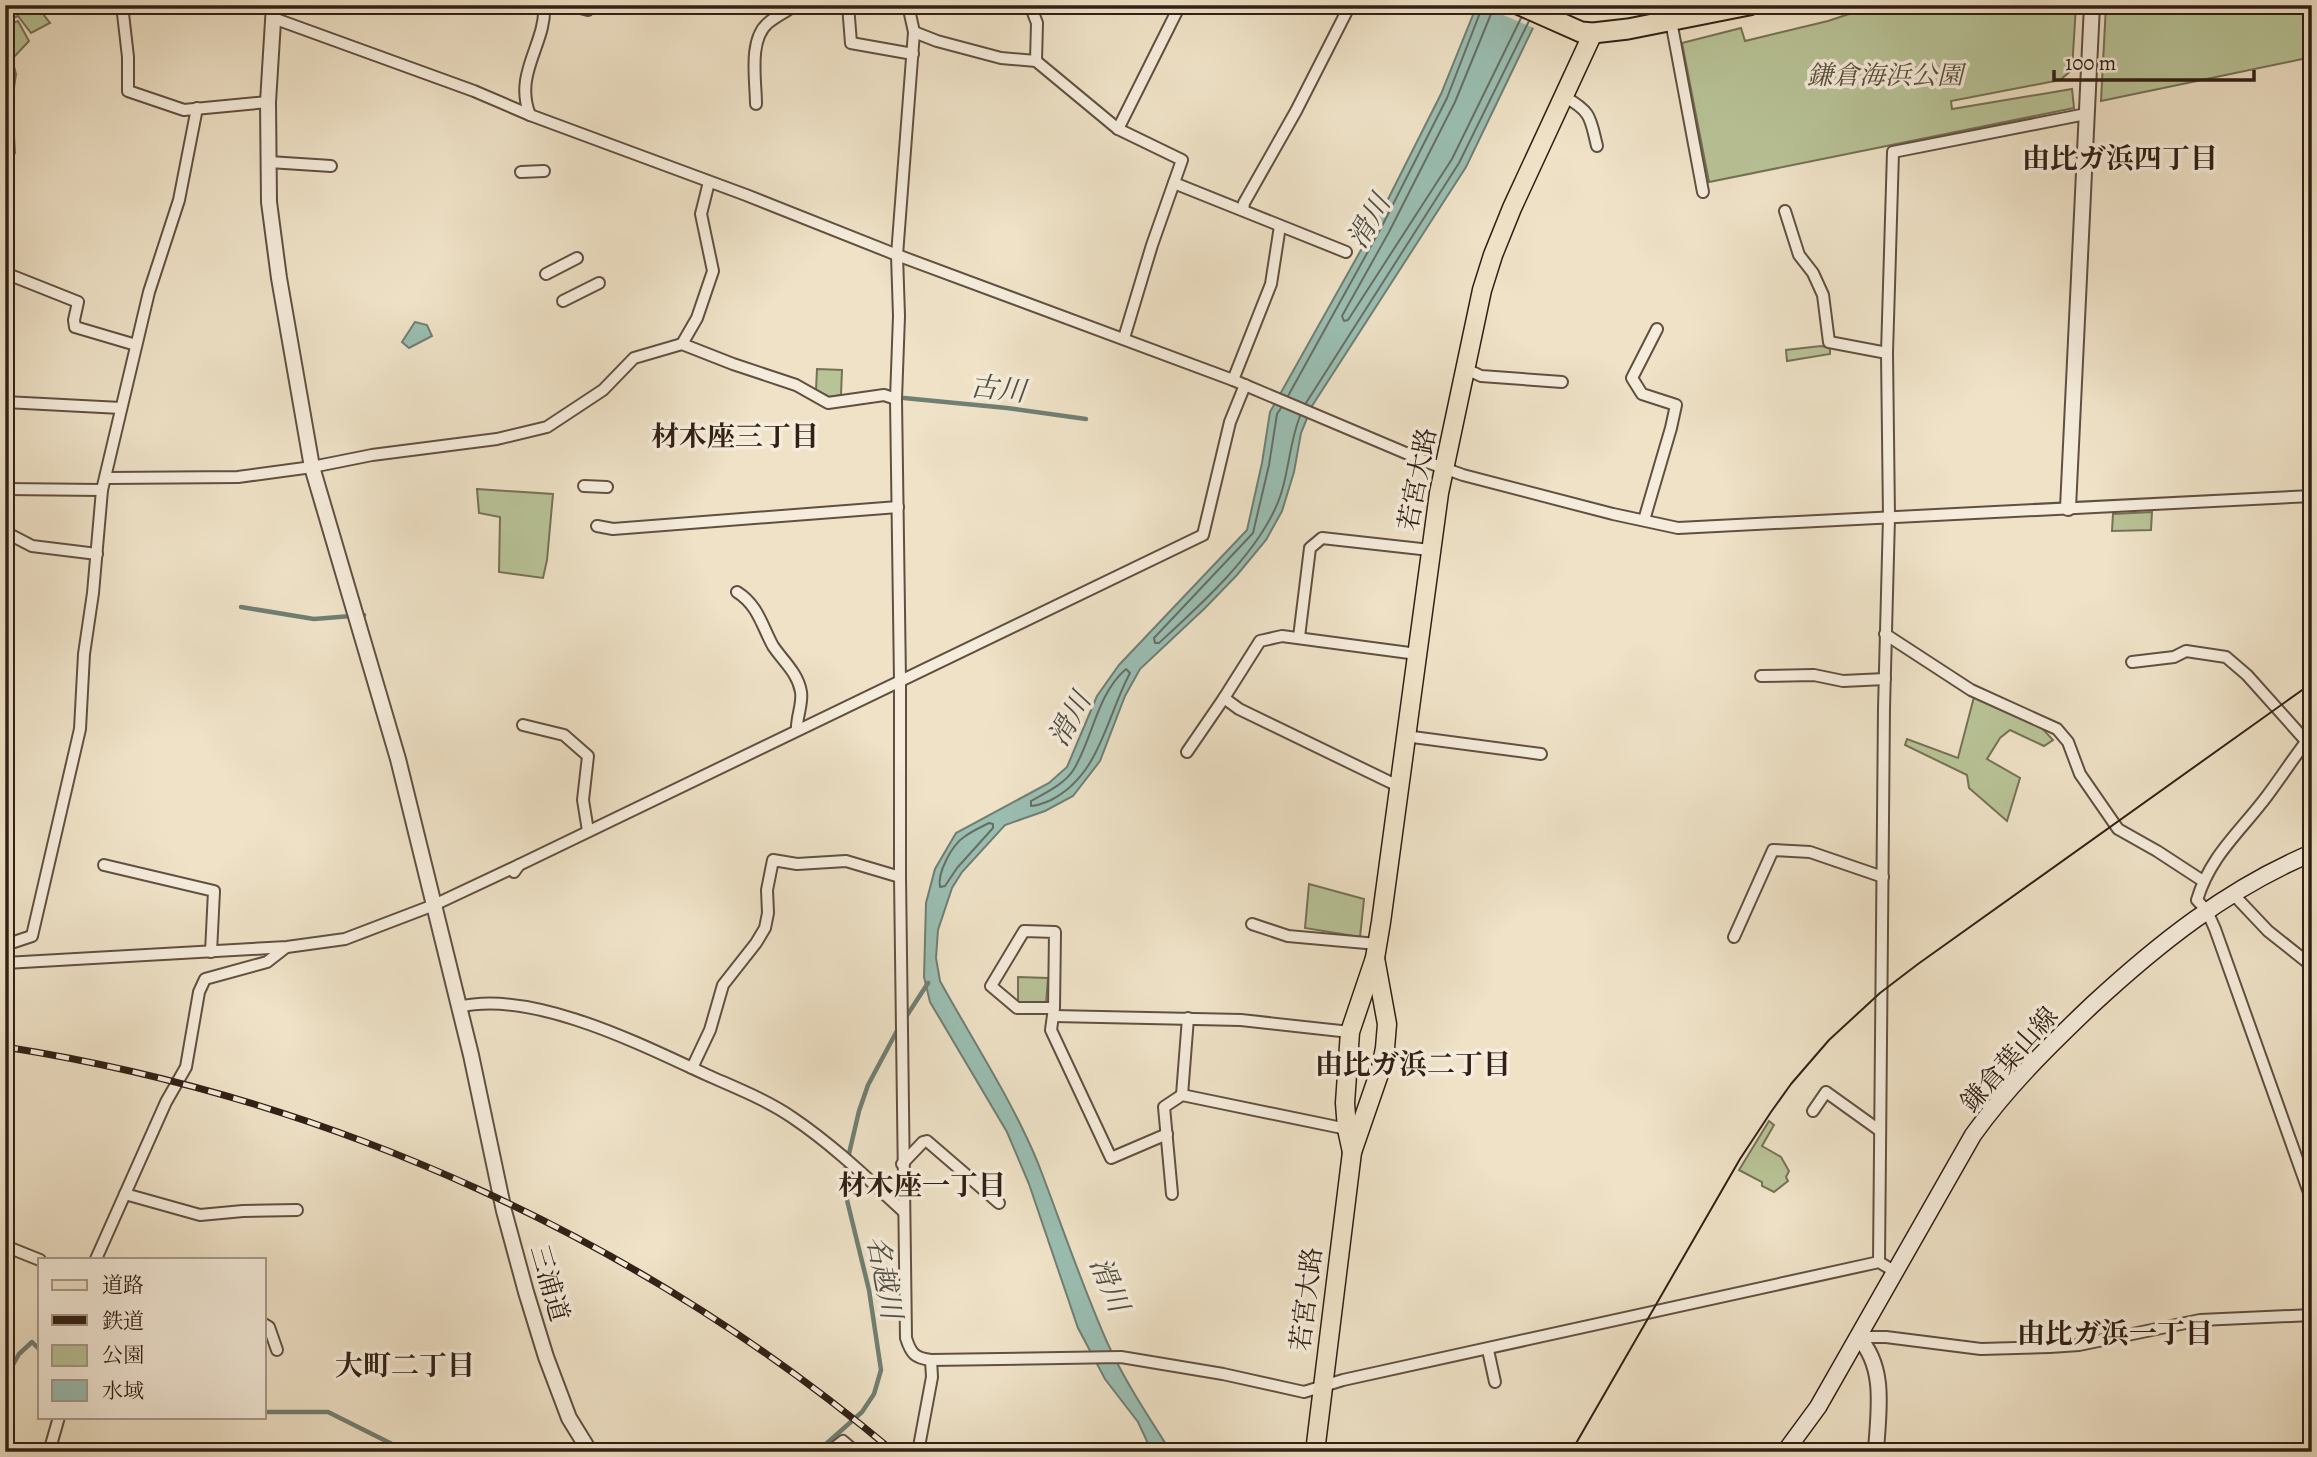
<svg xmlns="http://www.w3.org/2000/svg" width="2317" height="1457" font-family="Alegreya,'Noto Serif JP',serif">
	<rect width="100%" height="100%" fill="#efe2c7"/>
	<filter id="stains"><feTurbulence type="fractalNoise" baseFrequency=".00286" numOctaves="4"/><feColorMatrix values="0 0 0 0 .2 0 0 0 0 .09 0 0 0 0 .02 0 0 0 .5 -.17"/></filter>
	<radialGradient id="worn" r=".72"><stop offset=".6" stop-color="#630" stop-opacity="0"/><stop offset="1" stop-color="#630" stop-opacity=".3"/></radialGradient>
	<g fill="#b8c397" stroke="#757256" stroke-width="2">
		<polygon points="5,5 36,5 50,23 31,33 18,16 5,22"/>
		<polygon points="1876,5 2076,5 2072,70 2060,80 1951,101 1952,109 2072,89 2074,108 1709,182 1682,43 1741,28 1745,41 1828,21"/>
		<polygon points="2106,5 2310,5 2312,57 2101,101"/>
		<polygon points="18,21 29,41 12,59 16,74 12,101 15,153 5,157 5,26"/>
		<polygon points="1821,346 1830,348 1830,354 1787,361 1786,350"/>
		<polygon points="817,369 842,370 841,395 829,397 816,390"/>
		<polygon points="477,489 553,494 547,560 543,578 499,572 500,517 479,513"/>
		<polygon points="2152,512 2151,530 2112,531 2113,514"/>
		<polygon points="1974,697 2040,726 2053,740 2044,746 2010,730 2000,738 1987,759 2020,778 2007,821 1969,788 1967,775 1905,745 1907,739 1958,758"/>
		<polygon points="1309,884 1364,899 1360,937 1305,928"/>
		<polygon points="1018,977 1048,978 1046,1004 1018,1003"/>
		<polygon points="1769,1121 1774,1125 1762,1146 1781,1157 1789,1171 1786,1177 1788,1181 1774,1192 1762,1186 1762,1182 1739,1170"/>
	</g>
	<g fill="#9abeb2" stroke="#707f74" stroke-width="2">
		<path d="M1477 5H1544L1466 167 1312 406 1301 433 1294 472 1282 511 1266 540 1237 575 1205 608 1140 669 1125 696 1100 761 1073 796 1045 811 1005 825 962 872 952 888 938 930 936 958 940 981C973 1041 1012 1100 1038 1163 1061 1223 1081 1283 1107 1342 1124 1380 1148 1416 1171 1452H1152L1138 1422 1105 1379 1078 1328 1029 1184 1007 1132 930 1002 924 977 926 903 935 869 956 833 1049 783 1067 767 1097 696 1119 665 1247 530 1262 463 1270 412 1375 225 1441 94Z"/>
		<polygon points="415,322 427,325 432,336 409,348 402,342"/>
	</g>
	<polygon fill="#efe2c7" points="1480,5 1548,5 1536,29"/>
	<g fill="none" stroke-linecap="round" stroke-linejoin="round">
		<g stroke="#666f64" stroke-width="2">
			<polyline points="1492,5 1491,14 1455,102 1389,232 1342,316 1344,321 1348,320 1452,159 1521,18"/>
			<polyline points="1288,396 1381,228 1447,98 1483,5"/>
			<polyline points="1306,403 1459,163 1529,21"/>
			<path d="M1281 408 1277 414 1269 465 1253 533 1154 638 1155 643H1159C1199 606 1252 559 1275 509 1289 480 1288 446 1300 416"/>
			<path d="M1126 669 1130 673C1106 718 1100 775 1051 800 1044 803 1038 806 1031 806V801C1045 793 1065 784 1074 769 1093 737 1097 694 1126 669Z"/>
			<path d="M989 823 993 824V828L957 868 945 886 940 887C937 873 952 845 964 837 972 831 981 827 989 823Z"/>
		</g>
		<g stroke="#707f74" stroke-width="4.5">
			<polyline points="904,398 1007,408 1086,419"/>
			<polyline points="241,607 314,619 364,615"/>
			<polyline points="904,1020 928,983"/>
			<polyline points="5,1379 19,1354 32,1342 40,1350"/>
			<polyline points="264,1412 328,1412 392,1444 404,1452"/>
			<polyline points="817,1452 862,1412 874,1394 881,1370 869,1290 846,1196 844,1175 859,1111 868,1085 899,1027"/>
		</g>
		<g stroke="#615042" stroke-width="14">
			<g id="minor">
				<polyline points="122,5 128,57 128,91 184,110 268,102"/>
				<polyline points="569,5 588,10"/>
				<polyline points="848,5 851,43 913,54"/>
				<path d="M908 5 914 32 897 255 899 316 896 399 900 680V877L906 1338C911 1354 915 1358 931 1360L1121 1357 1223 1374 1304 1392 1343 1380 1879 1262 1894 1271"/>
				<polyline points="1030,5 1037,23 1036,61"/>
				<polyline points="273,18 474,91 530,115 746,195 897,255 1233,380 1427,462 1463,475 1613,514 1678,528 2312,496"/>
				<polyline points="1671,21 1703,192"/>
				<polyline points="914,32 937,41 1001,58 1036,61 1118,129 1182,160 1152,245 1124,338"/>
				<path d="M1565 97C1592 112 1590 118 1597 146"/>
				<path d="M756 104C756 81 748 40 768 23 776 16 787 11 796 5"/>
				<path d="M530 115C513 73 547 43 544 5"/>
				<polyline points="1118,129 1180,5"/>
				<polyline points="269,162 331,166"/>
				<polyline points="521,172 544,171"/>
				<polyline points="1174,183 1346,252"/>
				<polyline points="1243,210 1244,203 1296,111 1350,5"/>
				<polyline points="1785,211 1799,255 1813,273 1823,295 1829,342 1887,353"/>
				<polyline points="5,273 78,302 74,320 75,327 136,345"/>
				<polyline points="546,274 577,258"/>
				<polyline points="563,301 599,283"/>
				<polyline points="682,344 697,318 713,271 701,214 709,182"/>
				<polyline points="1466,369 1481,376 1562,382"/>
				<polyline points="1233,380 1271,284 1280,226"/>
				<polyline points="5,402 121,408"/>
				<polyline points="106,478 238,477 312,467 372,455 497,439 547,427 603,390 634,358 682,344 733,364 796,385 828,403 884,395 896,399"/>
				<polyline points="584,486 607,487"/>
				<polyline points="5,489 102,490"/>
				<polyline points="1644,520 1671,428 1676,405 1642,394 1632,378 1657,329"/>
				<polyline points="597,526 613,529 898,507"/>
				<polyline points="5,532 32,546 97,554"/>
				<path d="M737 592C758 605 762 626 773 646 783 661 798 673 801 692 803 704 796 718 797 730"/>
				<polyline points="1885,634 1971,690 2057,729 2068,742 2080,774 2118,829 2157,851 2203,881"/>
				<polyline points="1299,637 1310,548 1322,538 1430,550"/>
				<polyline points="2132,662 2174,657 2186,651 2226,657 2247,675 2306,741"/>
				<polyline points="1761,676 1814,675 1843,681 1885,679"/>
				<polyline points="523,725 564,735 588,756 583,800 588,831"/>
				<path d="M2312 734C2296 754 2282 776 2267 796 2240 832 2210 856 2197 900L2207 911 2215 929 2312 1201"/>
				<polyline points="1405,736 1541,754"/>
				<polyline points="1187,752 1224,698"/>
				<polyline points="1398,786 1239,709 1224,698 1260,641 1282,636 1417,654"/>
				<polyline points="104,865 214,891 211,952"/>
				<polyline points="519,865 1203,535 1230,422 1245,385"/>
				<polyline points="2233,894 2268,931 2312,966"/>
				<polyline points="1252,924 1288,936 1377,944"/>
				<polyline points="1734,937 1773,850 1810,852 1883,877"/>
				<polyline points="5,945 32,936 80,729 84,654 93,593 102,490 149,292 179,200 197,108"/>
				<polyline points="5,963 287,947 345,939 434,905 519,865 514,872"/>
				<path d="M459 1007C532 989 642 1045 707 1075 736 1088 767 1100 793 1118 833 1145 868 1179 903 1211"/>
				<polyline points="1054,1008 1017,1008 991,986 1024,931 1055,932 1054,1008 1051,1030 1111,1158 1167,1134"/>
				<polyline points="1054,1016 1241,1020 1350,1032"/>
				<polyline points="692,1068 710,1030 723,985 756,943 765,928 768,913 767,890 773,860 797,864 846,861 900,877"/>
				<polyline points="1182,1095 1188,1018"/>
				<polyline points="1813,1111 1826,1092 1879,1130"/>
				<polyline points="902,1164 923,1142 927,1141 999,1203"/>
				<polyline points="125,1194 200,1215 243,1211 297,1210"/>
				<polyline points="1172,1194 1164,1107 1182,1095 1347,1129"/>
				<polyline points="5,1246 40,1260"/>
				<polyline points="96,1259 166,1102 186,1067 199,992 205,979 267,962 285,948"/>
				<polyline points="1879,1262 1884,708 1889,517 1887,353 1893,152 2086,114"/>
				<polyline points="264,1324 269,1327 277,1350"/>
				<polyline points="1858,1337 1886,1337 1981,1349 2050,1347 2079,1345 2200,1320 2312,1315"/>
				<polyline points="1488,1350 1495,1382"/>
				<polyline points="49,1452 59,1417"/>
				<polyline points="829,1452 843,1441 856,1452"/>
				<polyline points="918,1452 932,1377 931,1360"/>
			</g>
		</g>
		<g stroke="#615042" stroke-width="18">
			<g id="tertiary">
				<polyline points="274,5 268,102 269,202 279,278 312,467 398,759 471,1055 504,1211 526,1292 546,1357 569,1418 590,1452"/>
				<polyline points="2068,508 2092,5"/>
				<path d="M1858 1337C1887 1368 1878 1412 1876 1452"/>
			</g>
		</g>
		<g stroke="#322016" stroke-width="19">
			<path id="secondary" d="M1785 1452 1818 1407 1973 1135C2008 1086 2049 1046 2092 1005 2158 944 2228 888 2312 853"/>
		</g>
		<g stroke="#322016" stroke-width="21">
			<g id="primary">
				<polyline points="1352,1152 1347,1129 1345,1103 1350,1032 1375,958 1381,922 1439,493 1482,290 1493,255 1512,208 1593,33"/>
				<polyline points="1315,1452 1352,1152 1381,1068 1385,1048 1387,1024 1375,958"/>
			</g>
		</g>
		<g stroke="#322016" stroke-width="23">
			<polyline id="trunk" points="1520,5 1581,32 1593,33 1628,29 1749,5"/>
		</g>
		<use href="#minor" stroke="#f5ecdb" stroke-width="10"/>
		<use href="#tertiary" stroke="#f5ecdb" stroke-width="14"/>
		<use href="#secondary" stroke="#f5ecdb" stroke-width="16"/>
		<use href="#primary" stroke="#efe2c7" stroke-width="18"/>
		<use href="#trunk" stroke="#efe2c7" stroke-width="19"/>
		<polyline stroke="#322016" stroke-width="2" points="1571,1452 1740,1159 1771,1112 1791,1084 1829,1040 1880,993 1918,964 2312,683"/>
		<g stroke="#322016" stroke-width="7">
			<path id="rail" d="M5 1047C332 1098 641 1239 894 1452"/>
		</g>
		<use href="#rail" stroke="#f5ecdb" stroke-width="4.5" stroke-dasharray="13" stroke-linecap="butt"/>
	</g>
	<g text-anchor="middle" stroke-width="7" stroke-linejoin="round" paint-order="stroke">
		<g font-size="26" font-style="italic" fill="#5a513d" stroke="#f5ecdb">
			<text x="1885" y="84">鎌倉海浜公園</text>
		</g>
		<g font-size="26" fill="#322016" stroke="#f5ecdb">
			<text transform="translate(1417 479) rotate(-79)" y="9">若宮大路</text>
			<text transform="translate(2009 1059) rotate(-48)" y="9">鎌倉葉山線</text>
			<text transform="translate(550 1283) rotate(74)" y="9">三浦道</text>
			<text transform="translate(1306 1299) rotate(-83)" y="9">若宮大路</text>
		</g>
		<g font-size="28" font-weight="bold" fill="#322016" stroke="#f5ecdb">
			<text x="2120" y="168">由比ガ浜四丁目</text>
			<text x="735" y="446">材木座三丁目</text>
			<text x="1413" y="1074">由比ガ浜二丁目</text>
			<text x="922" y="1195">材木座一丁目</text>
			<text x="2115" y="1343">由比ガ浜一丁目</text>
			<text x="405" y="1375">大町二丁目</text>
		</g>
		<g font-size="28" font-style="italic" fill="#514f45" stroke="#f5ecdb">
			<text transform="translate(1368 221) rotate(-60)" y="10">滑川</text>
			<text transform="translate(998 388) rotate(6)" y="10">古川</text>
			<text transform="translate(1069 719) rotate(-61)" y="10">滑川</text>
			<text transform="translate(885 1277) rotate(79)" y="10">名越川</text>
			<text transform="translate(1110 1284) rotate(67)" y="10">滑川</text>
		</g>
	</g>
	<rect width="2317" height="1457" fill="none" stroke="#efe2c7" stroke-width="28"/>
	<rect x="7" y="7" width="2303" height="1443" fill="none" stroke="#322016" stroke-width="3.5"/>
	<rect x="14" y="14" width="2289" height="1429" fill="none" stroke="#322016" stroke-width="2"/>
	<rect x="38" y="1258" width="228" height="161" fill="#f5ecdb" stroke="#a79a8c" stroke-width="2"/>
	<rect x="52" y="1280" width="35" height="10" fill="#efe2c7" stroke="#a79a8c" stroke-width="2"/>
	<text x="102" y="1292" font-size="21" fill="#322016">道路</text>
	<rect x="52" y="1315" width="35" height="10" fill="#322016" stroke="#a79a8c" stroke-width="2"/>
	<text x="102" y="1328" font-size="21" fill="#322016">鉄道</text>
	<rect x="52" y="1345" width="35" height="21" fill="#b8c397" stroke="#a79a8c" stroke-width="2"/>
	<text x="102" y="1362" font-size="21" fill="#322016">公園</text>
	<rect x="52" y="1380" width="35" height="21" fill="#9abeb2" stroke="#a79a8c" stroke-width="2"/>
	<text x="102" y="1398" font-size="21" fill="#322016">水域</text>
	<path d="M2054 70v10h200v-10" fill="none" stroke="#322016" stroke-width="3.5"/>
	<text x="2065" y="70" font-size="21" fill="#322016" stroke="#f5ecdb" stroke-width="5" paint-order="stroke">100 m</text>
	<rect width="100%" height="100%" filter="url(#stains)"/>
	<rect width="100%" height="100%" fill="url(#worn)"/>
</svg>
